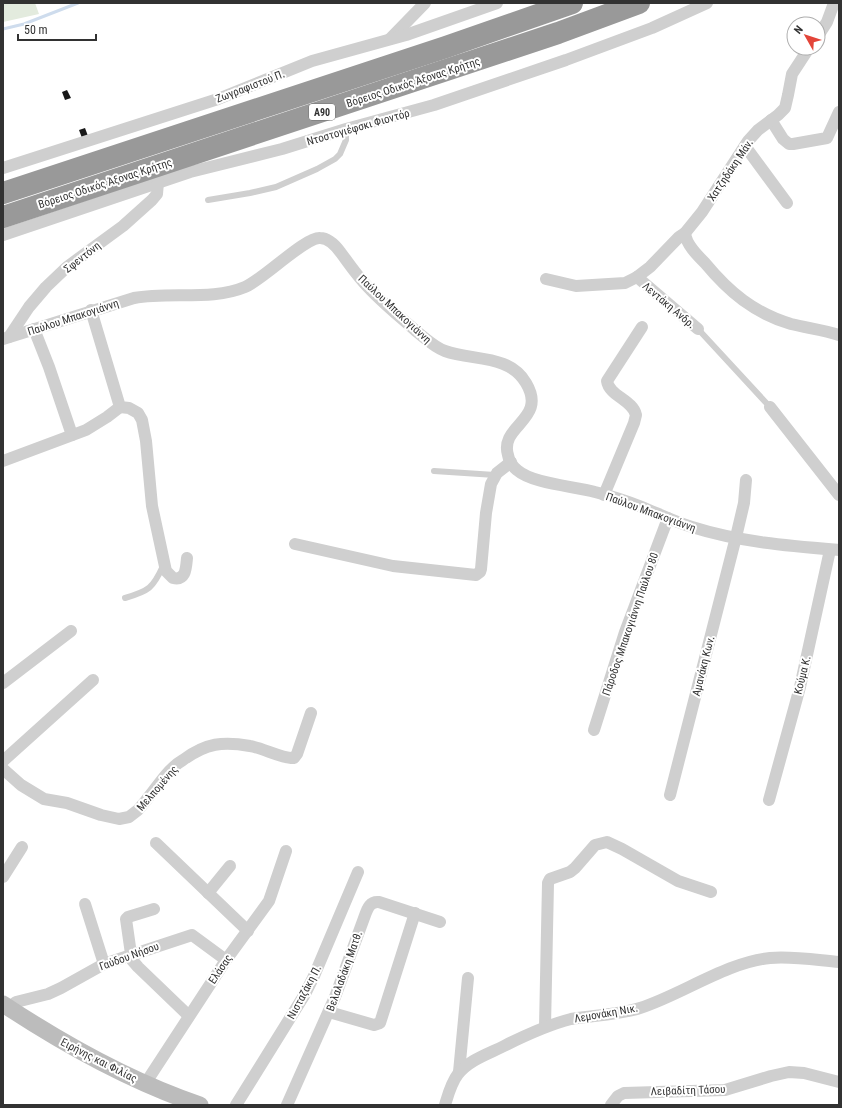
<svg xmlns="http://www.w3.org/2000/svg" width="842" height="1108" font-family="'Roboto Condensed',sans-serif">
	<rect width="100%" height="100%" fill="#fff"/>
	<polygon fill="#e3ebde" points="3,3 35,3 39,14 3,22"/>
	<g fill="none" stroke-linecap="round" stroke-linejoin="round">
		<polyline stroke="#cedced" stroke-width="3" points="3,29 24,24 78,3"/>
	</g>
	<g fill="#191919">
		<polygon points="67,90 71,98 65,100 62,92"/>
		<polygon points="85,128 88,136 82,138 79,130"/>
	</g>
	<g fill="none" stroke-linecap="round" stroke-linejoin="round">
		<g stroke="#cfcfcf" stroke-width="6">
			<polyline points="208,200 250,193 276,187 317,169 335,159 340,154 346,140 346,129"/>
			<polyline points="698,329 770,407"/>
			<polyline points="434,471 495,475"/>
			<path d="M125 598C149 591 153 588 163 566"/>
		</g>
		<g stroke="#cfcfcf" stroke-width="12">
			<polyline points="818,36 827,22 834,3"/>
			<polyline points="390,39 425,3"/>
			<polyline points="771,120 783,139 789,144 793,144 827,138 839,112"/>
			<polyline points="745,146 787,203"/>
			<polyline points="3,168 218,99 312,61 406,35 497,3"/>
			<polyline points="685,233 702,212 748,141 758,130 778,115 785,108 788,95 792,74 809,48"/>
			<polyline points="3,235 190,172 282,149 346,129 434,105 566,60 652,28 707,3"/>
			<polyline points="637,277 698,329"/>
			<path d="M546 279 576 286 625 283 637 277 650 267 679 237 685 233C686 244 697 255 705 263 729 292 754 313 791 324 807 328 824 330 839 335"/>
			<path d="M91 310 120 407 129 408 138 413 142 420 146 441 152 506 166 571 173 578C186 581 186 568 187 558"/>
			<polyline points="34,329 49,367 72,435"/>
			<polyline points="9,337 29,307 46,287 67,267 123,226 152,200 157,194 158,182"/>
			<path d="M3 339 134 298C169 291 212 301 245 287 264 279 305 237 320 238 329 238 336 246 341 253 347 261 353 270 360 278 376 298 397 314 416 331 425 338 434 347 445 351 473 361 509 354 526 383 548 420 499 425 508 455 509 461 512 466 517 470 533 484 574 486 595 492 611 496 627 501 642 507 659 514 675 522 692 527 739 542 790 546 839 550"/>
			<polyline points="770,407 839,495"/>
			<polyline points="3,461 86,430 107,417 120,407"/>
			<path d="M604 495 634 423 636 415C633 400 609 396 607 381L642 327"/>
			<polyline points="295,544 393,566 476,575 480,572 481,569 486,513 491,484 497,473 511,462"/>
			<polyline points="3,683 71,631"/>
			<polyline points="594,730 625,632 668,518"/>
			<polyline points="3,761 93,680"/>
			<path d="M3 769 21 785 44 799 67 803 101 815 119 819 129 817 138 810C148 799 156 787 165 776 170 770 176 764 183 760 206 743 223 741 250 746 263 748 283 759 294 758L297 754 311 713"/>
			<polyline points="670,795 736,537 744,503 746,480"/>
			<polyline points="769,800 800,687 830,550"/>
			<polyline points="156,843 248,931"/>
			<polyline points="3,877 22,847"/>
			<polyline points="208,893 230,866"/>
			<polyline points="85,904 104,964"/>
			<polyline points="154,909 128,917 126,919 131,954 132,960 138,967 189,1016"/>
			<polyline points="8,1008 16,1002 48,994 61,988 104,964 192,935 226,960"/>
			<polyline points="329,1012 374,1025 380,1023 415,913"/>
			<polyline points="545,1027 548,883 550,879 570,872 575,868 595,845 607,842 622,849 678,881 711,892"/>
			<polyline points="459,1072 468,978"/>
			<polyline points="145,1084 226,960 269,901 286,851"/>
			<polyline points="236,1105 305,994 314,976 358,872"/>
			<path d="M287 1105 335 997 364 918C367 910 369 901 379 902L440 922"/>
			<path d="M445 1105C448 1095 451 1083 458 1074 469 1060 488 1054 504 1046 526 1035 547 1025 571 1019 594 1015 618 1015 640 1008 681 995 727 962 770 958 792 956 816 960 839 962"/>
			<polyline points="611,1105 618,1096 624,1093 725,1090 771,1076 789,1072 804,1073 839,1082"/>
		</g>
		<path stroke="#bcbcbc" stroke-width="17" d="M3 1004C65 1045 129 1081 200 1105"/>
		<g stroke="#999" stroke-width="22">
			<polyline points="3,193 446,47 572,3"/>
			<polyline points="3,217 558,33 639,3"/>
		</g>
	</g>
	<g text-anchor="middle" stroke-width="4" stroke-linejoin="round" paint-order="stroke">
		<rect fill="#fff" stroke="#707070" stroke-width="1" x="309" y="104" width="26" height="16" rx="3"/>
		<g font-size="10" font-weight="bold" fill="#323232">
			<text x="322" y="116">Α90</text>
		</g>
		<g font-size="11" fill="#323232" stroke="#fff">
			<text transform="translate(413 82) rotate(-18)" y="4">Βόρειος Οδικός Άξονας Κρήτης</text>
			<text transform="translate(250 86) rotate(-21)" y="4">Ζωγραφιστού Π.</text>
			<text transform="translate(358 127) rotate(-16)" y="4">Ντοστογιέφσκι Φιοντόρ</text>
			<text transform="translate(730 170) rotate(-56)" y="4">Χατζηδάκη Μάν.</text>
			<text transform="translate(105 183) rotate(-18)" y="4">Βόρειος Οδικός Άξονας Κρήτης</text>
			<text transform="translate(82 257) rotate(-38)" y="4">Σφεντόνη</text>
			<text transform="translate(669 305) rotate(40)" y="4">Λεντάκη Ανδρ.</text>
			<text transform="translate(395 309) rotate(43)" y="4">Παύλου Μπακογιάννη</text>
			<text transform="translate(73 317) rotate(-18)" y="4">Παύλου Μπακογιάννη</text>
			<text transform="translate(651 512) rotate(20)" y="4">Παύλου Μπακογιάννη</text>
			<text transform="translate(630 624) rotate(-71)" y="4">Πάροδος Μπακογιάννη Παύλου 80</text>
			<text transform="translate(703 666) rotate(-76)" y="4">Αμανάκη Κων.</text>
			<text transform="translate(802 675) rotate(-76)" y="4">Κούμα Κ.</text>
			<text transform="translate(157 788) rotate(-49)" y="4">Μελπομένης</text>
			<text transform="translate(129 956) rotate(-20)" y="4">Γαύδου Νήσου</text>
			<text transform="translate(220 969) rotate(-56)" y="4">Ελάσας</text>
			<text transform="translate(344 971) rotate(-70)" y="4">Βελαλαδάκη Ματθ.</text>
			<text transform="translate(304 992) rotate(-62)" y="4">Νισταζάκη Π.</text>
			<text transform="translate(606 1013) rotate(-10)" y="4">Λεμονάκη Νικ.</text>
			<text transform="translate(99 1060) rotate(27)" y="4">Ειρήνης και Φιλίας</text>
			<text transform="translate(688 1090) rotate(-2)" y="4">Λειβαδίτη Τάσου</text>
		</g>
	</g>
	<rect width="842" height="1108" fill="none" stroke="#323232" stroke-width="8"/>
	<g transform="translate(806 36) rotate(309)"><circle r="19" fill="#ffffff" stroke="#adadad"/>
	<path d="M0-3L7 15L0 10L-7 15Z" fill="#e34539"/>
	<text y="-6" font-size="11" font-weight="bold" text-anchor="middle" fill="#323232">N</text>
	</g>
	<path d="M18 34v6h78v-6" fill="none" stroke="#323232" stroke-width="2"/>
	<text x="24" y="34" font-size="12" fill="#323232" stroke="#ffffff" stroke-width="3" paint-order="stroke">50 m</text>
</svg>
